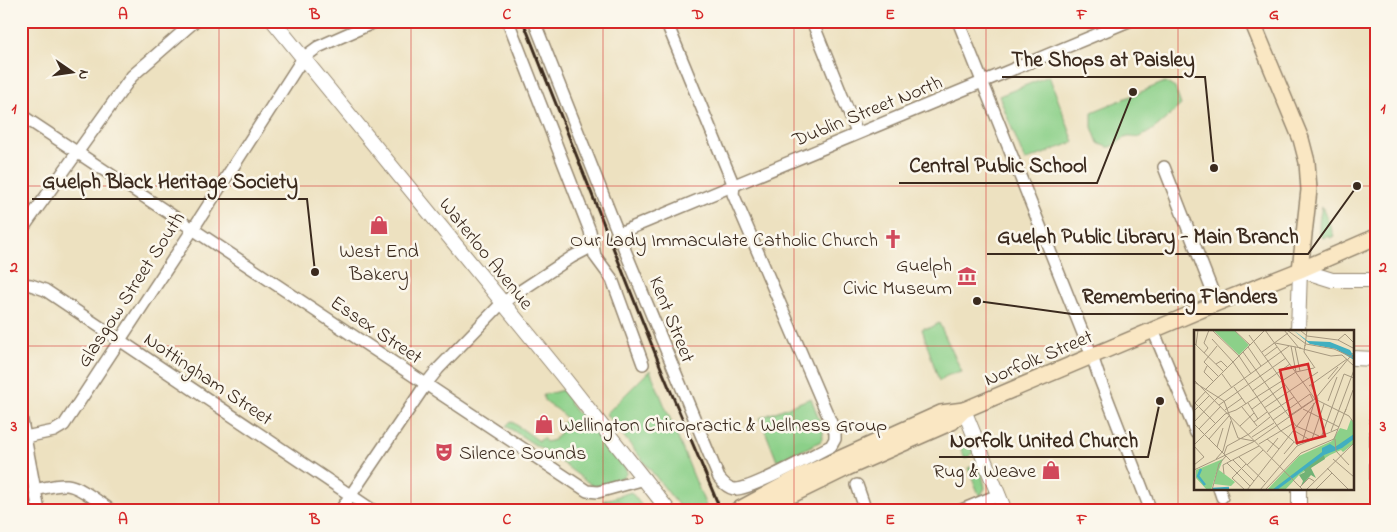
<svg xmlns="http://www.w3.org/2000/svg" width="1397" height="532" font-family="'Indie Flower',sans-serif">
	<rect width="100%" height="100%" fill="#fbf7ec"/>
	<filter id="ink" filterUnits="userSpaceOnUse"><feTurbulence type="fractalNoise" baseFrequency=".02" numOctaves="2"/><feDisplacementMap in="SourceGraphic" scale="10" xChannelSelector="R" yChannelSelector="G"/><feConvolveMatrix kernelMatrix="1 2 1 2 8 2 1 2 1" color-interpolation-filters="sRGB"/></filter>
	<filter id="wash" filterUnits="userSpaceOnUse"><feTurbulence type="fractalNoise" baseFrequency=".0096" numOctaves="4" result="noise"/><feDisplacementMap in="SourceGraphic" scale="20" xChannelSelector="R" yChannelSelector="G"/><feGaussianBlur stdDeviation="1.12" result="paint"/><feColorMatrix in="noise" values="0 0 0 0 0 0 0 0 0 0 0 0 0 0 0 0 0 1.4 0 .05"/><feComposite in="paint" operator="in"/></filter>
	<g filter="url(#wash)">
		<rect width="100%" height="100%" fill="#ede1c0"/>
		<g fill="#8cd089" stroke="#647d54">
			<polygon points="1049,76 1074,142 1025,161 999,96"/>
			<path d="M1165 82 1175 88 1181 105C1168 116 1156 130 1140 137 1135 139 1131 135 1125 138 1112 144 1115 152 1098 143L1092 127V112Z"/>
			<path d="M1322 206 1334 236 1330 238 1329 236 1323 238C1316 231 1320 216 1322 206Z"/>
			<path d="M939 323 962 372C955 374 951 373 943 378V379L939 381 922 329 924 328H930Z"/>
			<polygon points="650,370 706,506 706,511 683,511 606,414"/>
			<path d="M563 390 571 401 569 403 578 414 580 412 626 469V474L623 477 601 486H593L555 458 506 426 511 421 539 441 543 438 546 442 554 440 561 431 558 427 567 419C564 416 561 413 558 410 551 405 544 404 543 395Z"/>
			<polygon points="811,398 823,430 823,435 821,441 783,460 783,458 777,461 760,418"/>
			<polygon points="961,441 964,441 971,444 975,452 965,459 958,442"/>
			<polygon points="980,464 985,488 980,497 968,468"/>
			<polygon points="631,492 646,511 636,511 617,500 612,507 603,501"/>
		</g>
	</g>
	<g filter="url(#ink)">
		<g fill="none" stroke-linecap="round" stroke-linejoin="round">
			<g stroke="#94866f" stroke-width="14">
				<g id="minor">
					<polyline points="508,21 590,231 595,256 612,279 643,364"/>
					<path d="M534 21 624 248 719 478C723 483 728 488 734 489 750 491 814 454 831 446L835 439V432L733 194 734 186 666 21"/>
					<polyline points="812,21 857,133"/>
					<polyline points="958,21 1092,356 1099,377 1151,511"/>
					<polyline points="21,115 587,491 598,492 645,479"/>
					<polyline points="1164,167 1217,303"/>
					<polyline points="21,231 132,76 195,21"/>
					<polyline points="619,233 1129,21"/>
					<polyline points="21,284 31,285 45,290 374,511"/>
					<polyline points="1153,330 1196,433"/>
					<polyline points="1375,359 1376,370"/>
					<polyline points="21,416 39,511"/>
					<polyline points="1376,418 1376,499"/>
					<polyline points="25,437 54,431 64,425 193,229 303,58 318,47 377,21"/>
					<polyline points="857,485 866,511"/>
					<polyline points="1219,488 1222,497"/>
					<path d="M35 490C45 488 56 484 67 485 80 486 100 503 112 511"/>
					<polyline points="340,511 426,384 438,369 502,303 572,257 593,246"/>
					<polyline points="959,511 998,495"/>
				</g>
			</g>
			<g stroke="#94866f" stroke-width="16">
				<g id="tertiary">
					<polyline points="273,21 561,374 669,511"/>
					<polyline points="1298,331 1300,270 1332,280 1376,280"/>
					<polyline points="1353,358 1376,359"/>
					<polyline points="964,410 1005,511"/>
					<polyline points="1299,488 1299,511"/>
				</g>
			</g>
			<g stroke="#94866f" stroke-width="18">
				<g id="secondary">
					<polyline points="1252,21 1301,139 1307,162 1309,190 1300,270"/>
					<polyline points="736,511 801,476 941,413 964,410"/>
					<polyline points="759,511 847,468 952,422 964,410 1217,303 1300,270 1376,237"/>
				</g>
			</g>
			<use href="#minor" stroke="#fff" stroke-width="11"/>
			<use href="#tertiary" stroke="#fff" stroke-width="14"/>
			<use href="#secondary" stroke="#fae7c3" stroke-width="15"/>
			<polyline stroke="#3b2a1e" stroke-width="3" points="523,21 663,373 721,511"/>
		</g>
	</g>
	<path fill="none" stroke="#d62828" stroke-width="1" stroke-opacity="0.55" d="M219 21V511M411 21V511M603 21V511M794 21V511M986 21V511M1178 21V511M21 186H1376M21 346H1196M1353 346H1376"/>
	<defs>
		<g id="shop-bare" transform="scale(1.5)"><path d="M-5-2.5h2.3a2.7 3.5 0 0 1 5.4 0H5L5.5 6h-11ZM-1.5-2.5h3a1.5 2.3 0 0 0-3 0Z" fill="#d1495b" stroke="#fbf7ec" stroke-width="2.5" paint-order="stroke"/></g>
		<g id="church-bare" transform="scale(1.5)"><path d="M-1.2-6h2.4v3.5h3.3v2.4h-3.3V6h-2.4V-.1h-3.3v-2.4h3.3Z" fill="#d1495b" stroke="#fbf7ec" stroke-width="2.5" paint-order="stroke"/></g>
		<g id="museum-bare" transform="scale(1.5)"><path d="M0-6L6-3V-2H-6V-3ZM-5-1h2V3h-2ZM-1-1h2V3h-2ZM3-1h2V3H3ZM-6 4H6V6H-6Z" fill="#d1495b" stroke="#fbf7ec" stroke-width="2.5" paint-order="stroke"/></g>
		<g id="theatre-bare" transform="scale(1.5)"><path d="M-5-5.5Q0-4 5-5.5V0Q5 5 0 6Q-5 5-5 0ZM-3.3-2.5H-1v1.5H-3.3ZM1-2.5H3.3v1.5H1ZM-2.8 1Q0 5.5 2.8 1Z" fill="#d1495b" stroke="#fbf7ec" stroke-width="2.5" paint-order="stroke"/></g>
	</defs>
	<g fill-rule="evenodd">
		<use href="#shop-bare" x="379" y="225"/>
		<use href="#church-bare" x="893" y="239"/>
		<use href="#museum-bare" x="967" y="276"/>
		<use href="#shop-bare" x="544" y="424"/>
		<use href="#theatre-bare" x="444" y="452"/>
		<use href="#shop-bare" x="1051" y="470"/>
	</g>
	<g text-anchor="middle" stroke-width="5" stroke-linejoin="round" paint-order="stroke">
		<g font-size="20" fill="#3b2a1e" stroke="#fbf7ec">
			<text transform="translate(867 110) rotate(-22)" y="7">Dublin Street North</text>
			<text transform="translate(487 253) rotate(51)" y="7">Waterloo Avenue</text>
			<text transform="translate(130 289) rotate(-57)" y="7">Glasgow Street South</text>
			<text transform="translate(673 319) rotate(68)" y="7">Kent Street</text>
			<text transform="translate(377 329) rotate(34)" y="7">Essex Street</text>
			<text transform="translate(1038 357) rotate(-23)" y="7">Norfolk Street</text>
			<text transform="translate(209 378) rotate(34)" y="7">Nottingham Street</text>
		</g>
		<g font-size="20" fill="#3b2a1e" stroke="#fbf7ec" text-anchor="end">
			<text x="878" y="246">Our Lady Immaculate Catholic Church</text>
			<text x="379" y="257" text-anchor="middle">West End<tspan x="379" dy="23">Bakery</tspan></text>
			<text x="952" y="271">Guelph<tspan x="952" dy="23">Civic Museum</tspan></text>
			<text x="559" y="431" text-anchor="start">Wellington Chiropractic &amp; Wellness Group</text>
			<text x="459" y="459" text-anchor="start">Silence Sounds</text>
			<text x="1036" y="477">Rug &amp; Weave</text>
		</g>
	</g>
	<g transform="translate(1194 330)">
		<rect width="160" height="160" fill="#ede1c0"/>
		<path d="M19 0H40L55 15 45 25ZM157 89 160 94V113L149 122 147 120 136 125 105 145 91 160H73L105 126 138 111 146 98 153 100ZM29 129 25 140 41 152 37 156 20 154 24 137 17 160H13L2 148V140Z" fill="#8cd089"/>
		<path d="M130 125 131 129 117 138 122 148 117 145 107 156 109 151 105 145 111 142 109 139Z" fill="#71b275"/>
		<path d="M99 0 114 11 136 12 156 20 160 27V30L142 19 116 14ZM160 104V109L148 118 130 125 83 160H78L128 122V118L136 114 141 117Z" fill="#42afc0"/>
		<path fill="none" stroke="#42afc0" stroke-width="2.5" d="M7 139 4 146 11 155M18 159 35 158"/>
		<path fill="none" stroke="#a6987f" stroke-width="1" d="M18 0 45 26 57 44M40 0 56 15M71 0 121 69 155 86 160 93M90 0 105 18M93 0 112 14 140 19 160 28M106 0 113 6 144 10 159 18M55 5 108 78M18 9 39 32 86 100 104 115M144 10 151 4 160 13M0 13 30 42M81 13 107 18M2 15 4 0M111 15 110 22 121 38M23 16 10 32 25 47M97 16 102 42 120 38M111 16 113 0M54 17 67 36M101 17 106 41M105 18 137 26 148 25 160 36M49 22 102 96 125 106M68 22 94 3M10 23 14 18 10 13 15 0M71 26 83 17M22 34 27 31 34 38M13 36 10 42 20 52M28 44 38 58M134 49 144 37M0 50 109 160M0 52 30 71 44 108 60 111M115 56 153 29M40 57 52 74M11 60 71 0M58 61 96 34M134 71 143 47M0 72 21 93M1 73 12 61M54 73 64 89M25 75 92 28M48 77 63 96M70 78 124 42M58 79 91 55M109 79 145 97M31 80 48 68M0 81 15 66M151 82 159 60M74 84 100 67M79 90 116 64 119 70 95 86M0 92 23 68 95 16M60 92 73 82M0 94 37 131M46 96 60 83M5 99 27 76M99 100 116 110M137 101 160 40M128 105 150 44 160 48M58 107 80 93M15 109 35 86M73 109 85 119M118 109 130 74M141 109 142 121 155 135M108 113 120 73M65 114 100 93M0 115 31 84 42 80 102 42M0 116 10 127 0 135M23 117 29 98M73 122 84 108M30 124 33 116 55 104 76 87M90 124 100 112M45 127 71 152M22 129 29 121 37 91M139 129 160 147M39 130 60 151M33 133 56 156M53 135 69 120M133 138 155 160M0 140 59 112 121 69 160 22M30 144 29 135 65 116M106 157 115 148 120 151M18 160 25 134 32 126M51 160 38 148 52 134M53 160 124 69 117 55M66 160 103 116 144 99M71 160 107 123 140 109 152 79M112 160 160 113M121 160 138 143"/>
		<path fill="#d62828" fill-opacity="0.15" stroke="#d62828" stroke-width="2.5" d="M114 34 131 106 103 113 86 40Z"/>
		<rect width="160" height="160" fill="none" stroke="#3b2a1e" stroke-width="2.5"/>
	</g>
	<path fill="none" stroke="#3b2a1e" stroke-width="2" d="M1214 168L1205 77H1002M1133 92L1097 183H899M315 272L307 199H32M1357 186L1308 254H987M977 301L1072 314H1288M1160 401L1148 457H939"/>
	<g fill="#3b2a1e" stroke="#fbf7ec" stroke-width="2">
		<circle cx="1214" cy="168" r="5"/>
		<circle cx="1133" cy="92" r="5"/>
		<circle cx="315" cy="272" r="5"/>
		<circle cx="1357" cy="186" r="5"/>
		<circle cx="977" cy="301" r="5"/>
		<circle cx="1160" cy="401" r="5"/>
	</g>
	<g font-size="21" text-anchor="middle" font-weight="bold" fill="#3b2a1e" stroke="#fbf7ec" stroke-width="5" stroke-linejoin="round" paint-order="stroke">
		<text x="1103" y="66">The Shops at Paisley</text>
		<text x="998" y="172">Central Public School</text>
		<text x="170" y="188">Guelph Black Heritage Society</text>
		<text x="1148" y="243">Guelph Public Library - Main Branch</text>
		<text x="1180" y="303">Remembering Flanders</text>
		<text x="1044" y="447">Norfolk United Church</text>
	</g>
	<rect width="1397" height="532" fill="none" stroke="#fbf7ec" stroke-width="55"/>
	<g transform="translate(72 72) rotate(103)" stroke="#fbf7ec" stroke-width="4" paint-order="stroke">
	<path d="M0-4L9 19L0 12L-9 19Z" fill="#3b2a1e"/>
	<text y="-8" font-size="14" font-weight="bold" text-anchor="middle" fill="#3b2a1e">N</text>
	</g>
	<rect x="28" y="28" width="1342" height="476" fill="none" stroke="#d62828" stroke-width="2"/>
	<g font-size="16" text-anchor="middle" font-weight="bold" fill="#d62828">
		<text x="123" y="19">A</text>
		<text x="315" y="19">B</text>
		<text x="507" y="19">C</text>
		<text x="698" y="19">D</text>
		<text x="890" y="19">E</text>
		<text x="1082" y="19">F</text>
		<text x="1274" y="19">G</text>
		<text x="14" y="113">1</text>
		<text x="1383" y="113">1</text>
		<text x="14" y="272">2</text>
		<text x="1383" y="272">2</text>
		<text x="14" y="431">3</text>
		<text x="1383" y="431">3</text>
		<text x="123" y="524">A</text>
		<text x="315" y="524">B</text>
		<text x="507" y="524">C</text>
		<text x="698" y="524">D</text>
		<text x="890" y="524">E</text>
		<text x="1082" y="524">F</text>
		<text x="1274" y="524">G</text>
	</g>
</svg>
